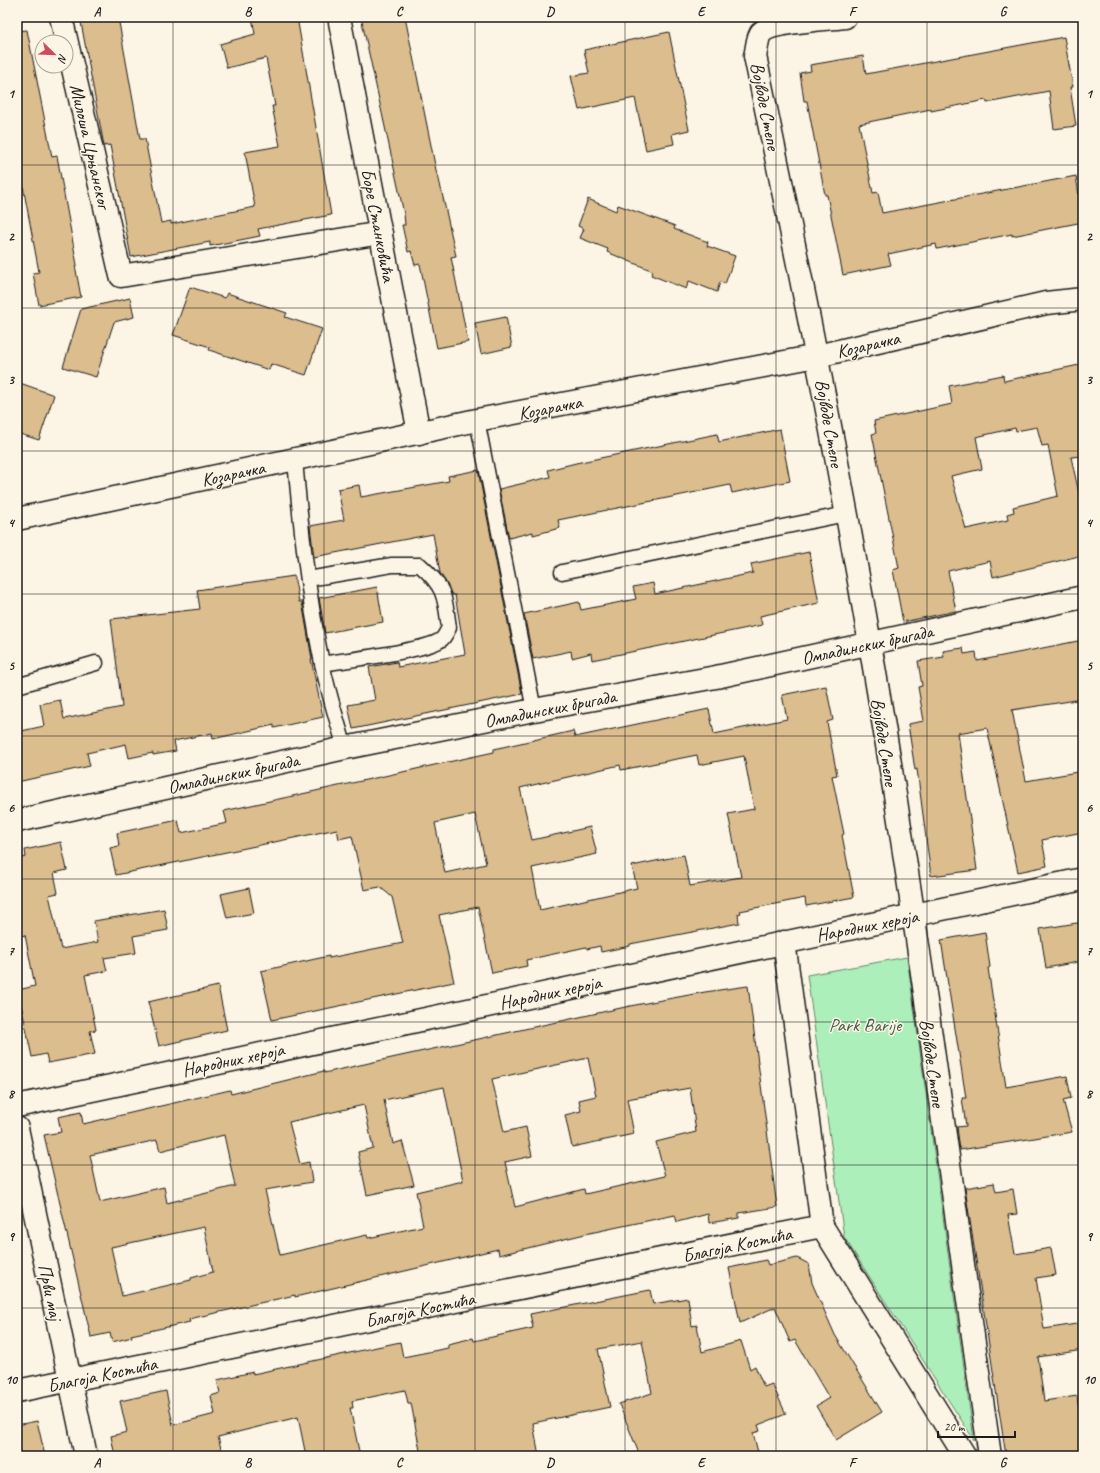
<svg xmlns="http://www.w3.org/2000/svg" width="1100" height="1473" font-family="Caveat,sans-serif">
	<rect width="100%" height="100%" fill="#fcf5e5"/>
	<filter id="ink" filterUnits="userSpaceOnUse"><feTurbulence type="fractalNoise" baseFrequency=".025" numOctaves="2"/><feDisplacementMap in="SourceGraphic" scale="8" xChannelSelector="R" yChannelSelector="G"/><feConvolveMatrix kernelMatrix="1 2 1 2 8 2 1 2 1" color-interpolation-filters="sRGB"/></filter>
	<g filter="url(#ink)">
		<polygon fill="#acefba" stroke="#64866b" points="907,957 974,1440 844,1237 807,975"/>
		<g fill="#dbbd8e" stroke="#1c1c1c" fill-rule="evenodd">
			<polygon points="80,17 118,17 140,139 145,139 161,223 171,221 171,224 255,207 245,152 280,146 272,106 275,106 266,58 227,68 220,44 255,34 252,17 297,17 331,215 258,229 260,236 210,246 210,242 131,257 110,145 104,146"/>
			<polygon points="361,17 405,17 437,175 438,175 456,256 451,257 468,342 437,348 420,264 415,265 411,251 408,252 402,225 405,225 404,214"/>
			<polygon points="27,30 52,157 57,156 77,265 75,265 81,297 39,305 33,273 39,272 23,186 17,187 17,31"/>
			<polygon points="669,32 689,130 672,134 674,144 646,150 635,98 579,110 571,76 589,73 584,50"/>
			<polygon points="1064,37 1073,87 1070,87 1076,126 1054,129 1049,91 987,103 986,100 931,111 931,109 859,124 873,193 878,192 882,213 1076,176 1083,222 1012,236 1012,234 937,249 936,244 888,254 891,265 843,275 827,195 825,195 807,101 804,101 800,73 811,71 810,65 863,56 866,74"/>
			<polygon points="588,199 616,211 618,205 675,226 674,229 708,242 707,246 735,256 725,284 720,282 717,292 689,281 686,289 651,275 653,271 607,252 608,249 580,238 584,229 578,226"/>
			<polygon points="190,287 225,298 227,293 287,313 285,317 322,329 306,375 271,364 269,370 209,350 210,347 173,335"/>
			<polygon points="130,298 134,317 114,322 96,377 63,367 81,309"/>
			<polygon points="506,317 512,347 481,354 475,323"/>
			<path d="M1079 365H1083V456L1071 457 1080 498 1083 497V555L993 577 990 561 948 571 956 611 903 622 893 570 899 568 872 434 876 433 874 421 952 404 949 386 1003 375 1004 381ZM1037 427 1042 446 1048 445 1058 496 1013 507 1014 512 1007 514 1008 520 966 529 951 476 982 469 976 437 1015 428 1016 431Z"/>
			<polygon points="17,382 54,395 39,440 17,433"/>
			<polygon points="780,429 790,481 732,493 730,485 672,497 558,520 560,528 533,535 533,532 509,538 499,489 550,477 548,470 576,463 717,434 719,442"/>
			<polygon points="478,470 522,694 353,729 348,705 375,700 369,667 397,662 398,667 465,654 455,595 452,595 440,573 433,534 314,557 310,526 344,520 338,489 359,485 361,497 449,481 448,476"/>
			<polygon points="809,552 819,603 760,616 762,625 592,660 591,653 572,658 571,651 533,659 524,614 579,602 581,610 636,599 633,587 653,583 655,594 753,573 751,564"/>
			<polygon points="294,576 299,602 302,602 312,659 311,659 323,717 274,728 274,725 213,739 212,733 174,741 176,751 153,755 153,753 129,758 126,744 87,753 90,766 17,782 17,732 44,726 40,704 60,700 64,719 122,707 111,619 200,609 197,590"/>
			<polygon points="377,587 383,622 325,633 319,598"/>
			<polygon points="1083,640 1083,699 1012,710 1026,781 1083,771 1083,832 1042,840 1047,866 1018,872 987,728 958,733 977,870 931,876 917,769 915,770 908,724 924,721 918,687 922,686 918,661 944,657 943,651 963,648 964,654 976,652 977,661"/>
			<path d="M826 686 833 720 827 722 837 775 832 776 844 834 842 835 854 897 806 906 805 898 740 911 741 913 738 914 739 923 630 944V946L601 952 600 946 587 949 586 947 526 960 527 966 492 973 478 907 439 915 454 982 272 1020 261 971 329 956V958L403 943 392 897 380 887 364 890 352 836 339 839 337 829 116 875 110 848 119 846 117 833 178 820 181 833 227 823 224 811 494 752V749L573 731 575 737 709 709 714 734 787 719 782 695ZM697 755 699 765 744 756 754 809 728 814 741 877 690 886 684 855 632 866 637 888 540 910 532 868 597 854 590 827 532 840 520 788 620 765 621 770ZM475 814 486 864 445 873 435 823Z"/>
			<polygon points="61,842 67,870 54,873 58,893 49,895 61,949 98,942 94,921 164,909 168,930 133,936 136,953 104,958 107,971 85,975 96,1030 90,1031 95,1054 48,1063 46,1054 32,1057 18,990 35,986 25,935 17,937 17,859 26,857 25,850"/>
			<polygon points="249,888 254,913 227,918 221,894"/>
			<polygon points="1083,922 1083,961 1046,968 1040,929"/>
			<polygon points="985,932 990,967 988,968 1006,1087 1067,1076 1071,1098 1063,1100 1072,1132 960,1150 957,1127 966,1126 962,1098 966,1098 941,940"/>
			<polygon points="218,986 227,1030 159,1046 148,1002"/>
			<path d="M748 986 777 1207 739 1213V1218L709 1223 708 1214 677 1222 675 1215 585 1234 499 1255 498 1249 295 1297V1295L189 1319 190 1322 131 1335 132 1337 112 1342 110 1333 91 1337 44 1135 61 1132 58 1117 81 1112 83 1124 230 1090 231 1094 324 1071V1073L387 1059 630 1006 705 992ZM588 1058 596 1096 579 1100 581 1111 565 1115 572 1147 634 1134 627 1099 690 1088 696 1132 656 1142 665 1176 585 1194 584 1189 515 1207 505 1162 532 1156 526 1127 504 1132 492 1079ZM444 1087 463 1181 416 1192 423 1226 368 1238 367 1235 280 1255 265 1190 312 1182 309 1162 300 1164 289 1122 364 1105 373 1148 358 1152 367 1195 414 1185 402 1141 393 1144 384 1100ZM224 1135 235 1186 167 1203 164 1187 100 1202 90 1155 157 1140 160 1151ZM204 1227 213 1272 191 1278V1280L122 1296 111 1247Z"/>
			<polygon points="994,1183 996,1192 1013,1189 1017,1214 1008,1215 1015,1254 1051,1248 1056,1275 1036,1278 1044,1329 1083,1323 1083,1350 1038,1357 1044,1401 1077,1396 1083,1439 1083,1456 1006,1456 965,1188"/>
			<polygon points="797,1258 809,1264 812,1283 835,1335 882,1412 836,1440 816,1406 829,1398 795,1340 790,1342 775,1307 740,1323 729,1268 766,1260 768,1265"/>
			<polygon points="650,1290 653,1304 688,1298 692,1326 697,1325 702,1352 741,1341 750,1369 755,1366 764,1387 772,1384 786,1414 758,1425 760,1431 753,1433 759,1456 640,1456 619,1404 652,1393 642,1341 598,1349 610,1407 533,1423 539,1456 421,1456 411,1403 408,1403 405,1390 352,1401 353,1408 350,1408 360,1456 306,1456 298,1417 218,1437 223,1456 115,1456 111,1436 127,1432 120,1401 166,1391 173,1425 215,1414 211,1396 220,1393 217,1380 253,1372 253,1374 400,1342 403,1357 448,1348 448,1344 473,1338 474,1341 533,1328 530,1314"/>
			<polygon points="37,1421 45,1456 17,1456 17,1425"/>
		</g>
		<g fill="none" stroke-linecap="round" stroke-linejoin="round">
			<g stroke="#1c1c1c" stroke-width="17">
				<g id="service">
					<polyline points="477,420 534,710"/>
					<path d="M295 460C301 528 308 596 322 663 328 692 337 720 345 748"/>
					<polyline points="562,572 846,514"/>
					<path d="M308 579 392 565H420C445 587 445 597 449 628 447 631 445 636 442 639 428 651 345 660 322 664"/>
					<polyline points="17,686 96,663"/>
				</g>
			</g>
			<g stroke="#1c1c1c" stroke-width="25">
				<g id="minor">
					<polyline points="61,17 121,276 381,233"/>
					<polyline points="339,17 419,433"/>
					<path d="M845 17C829 19 770 22 761 33 757 38 757 50 755 56 796 252 836 447 870 644 917 914 951 1185 990 1456"/>
					<polyline points="17,821 345,748 534,710 716,677 1083,597"/>
					<polyline points="784,942 822,1226 965,1456"/>
					<polyline points="17,1106 1083,879"/>
					<polyline points="17,1128 86,1456"/>
					<polyline points="17,1391 822,1226"/>
				</g>
			</g>
			<g stroke="#1c1c1c" stroke-width="25">
				<polyline id="tertiary" points="17,519 477,420 817,356 1046,303 1083,299"/>
			</g>
			<use href="#service" stroke="#fcf5e5" stroke-width="14"/>
			<use href="#minor" stroke="#fcf5e5" stroke-width="22"/>
			<use href="#tertiary" stroke="#fcf5e5" stroke-width="22"/>
		</g>
	</g>
	<path fill="none" stroke="#1c1c1c" stroke-width="1" stroke-opacity="0.55" d="M173 17V1456M324 17V1456M475 17V1456M625 17V1456M776 17V1456M927 17V1456M17 165H1083M17 308H1083M17 451H1083M17 594H1083M17 736H1083M17 879H1083M17 1022H1083M17 1165H1083M17 1308H1083"/>
	<g text-anchor="middle" stroke-width="3" stroke-linejoin="round" paint-order="stroke">
		<g font-size="19" fill="#1c1c1c" stroke="#fcf5e5">
			<text transform="translate(766 106) rotate(79)" y="7">Војводе Степе</text>
			<text transform="translate(91 146) rotate(77)" y="7">Милоша Црњанског</text>
			<text transform="translate(379 225) rotate(79)" y="7">Боре Станковића</text>
			<text transform="translate(868 344) rotate(-13)" y="7">Козарачка</text>
			<text transform="translate(550 407) rotate(-11)" y="7">Козарачка</text>
			<text transform="translate(830 423) rotate(80)" y="7">Војводе Степе</text>
			<text transform="translate(233 473) rotate(-12)" y="7">Козарачка</text>
			<text transform="translate(867 644) rotate(-12)" y="7">Омладинских бригада</text>
			<text transform="translate(550 708) rotate(-11)" y="7">Омладинских бригада</text>
			<text transform="translate(885 742) rotate(81)" y="7">Војводе Степе</text>
			<text transform="translate(233 773) rotate(-12)" y="7">Омладинских бригада</text>
			<text transform="translate(867 925) rotate(-11)" y="7">Народних хероја</text>
			<text transform="translate(550 992) rotate(-12)" y="7">Народних хероја</text>
			<text transform="translate(233 1059) rotate(-12)" y="7">Народних хероја</text>
			<text transform="translate(933 1063) rotate(82)" y="7">Војводе Степе</text>
			<text transform="translate(737 1244) rotate(-12)" y="7">Благоја Костића</text>
			<text transform="translate(51 1292) rotate(78)" y="7">Први мај</text>
			<text transform="translate(420 1309) rotate(-12)" y="7">Благоја Костића</text>
			<text transform="translate(102 1374) rotate(-12)" y="7">Благоја Костића</text>
		</g>
		<g font-size="19" fill="#475b4b" stroke="#fcf5e5">
			<text x="865" y="1031">Park Barije</text>
		</g>
	</g>
	<rect width="1100" height="1473" fill="none" stroke="#fcf5e5" stroke-width="44"/>
	<g transform="translate(54 54) rotate(113)"><circle r="19" fill="#fcf5e5" stroke="#a29e95"/>
	<path d="M0-3L7 15L0 10L-7 15Z" fill="#d1495b"/>
	<text y="-6" font-size="11" font-weight="bold" text-anchor="middle" fill="#1c1c1c">N</text>
	</g>
	<path d="M938 1431v6h77v-6" fill="none" stroke="#1c1c1c" stroke-width="2"/>
	<text x="944" y="1431" font-size="12" fill="#1c1c1c" stroke="#fcf5e5" stroke-width="3" paint-order="stroke">20 m</text>
	<rect x="22" y="22" width="1056" height="1429" fill="none" stroke="#1c1c1c" stroke-width="1.5"/>
	<g font-size="13" text-anchor="middle" font-weight="bold" fill="#1c1c1c">
		<text x="97" y="16">A</text>
		<text x="248" y="16">B</text>
		<text x="399" y="16">C</text>
		<text x="550" y="16">D</text>
		<text x="701" y="16">E</text>
		<text x="852" y="16">F</text>
		<text x="1003" y="16">G</text>
		<text x="11" y="98">1</text>
		<text x="1089" y="98">1</text>
		<text x="11" y="241">2</text>
		<text x="1089" y="241">2</text>
		<text x="11" y="384">3</text>
		<text x="1089" y="384">3</text>
		<text x="11" y="527">4</text>
		<text x="1089" y="527">4</text>
		<text x="11" y="670">5</text>
		<text x="1089" y="670">5</text>
		<text x="11" y="812">6</text>
		<text x="1089" y="812">6</text>
		<text x="11" y="955">7</text>
		<text x="1089" y="955">7</text>
		<text x="11" y="1098">8</text>
		<text x="1089" y="1098">8</text>
		<text x="11" y="1241">9</text>
		<text x="1089" y="1241">9</text>
		<text x="11" y="1384">10</text>
		<text x="1089" y="1384">10</text>
		<text x="97" y="1467">A</text>
		<text x="248" y="1467">B</text>
		<text x="399" y="1467">C</text>
		<text x="550" y="1467">D</text>
		<text x="701" y="1467">E</text>
		<text x="852" y="1467">F</text>
		<text x="1003" y="1467">G</text>
	</g>
</svg>
